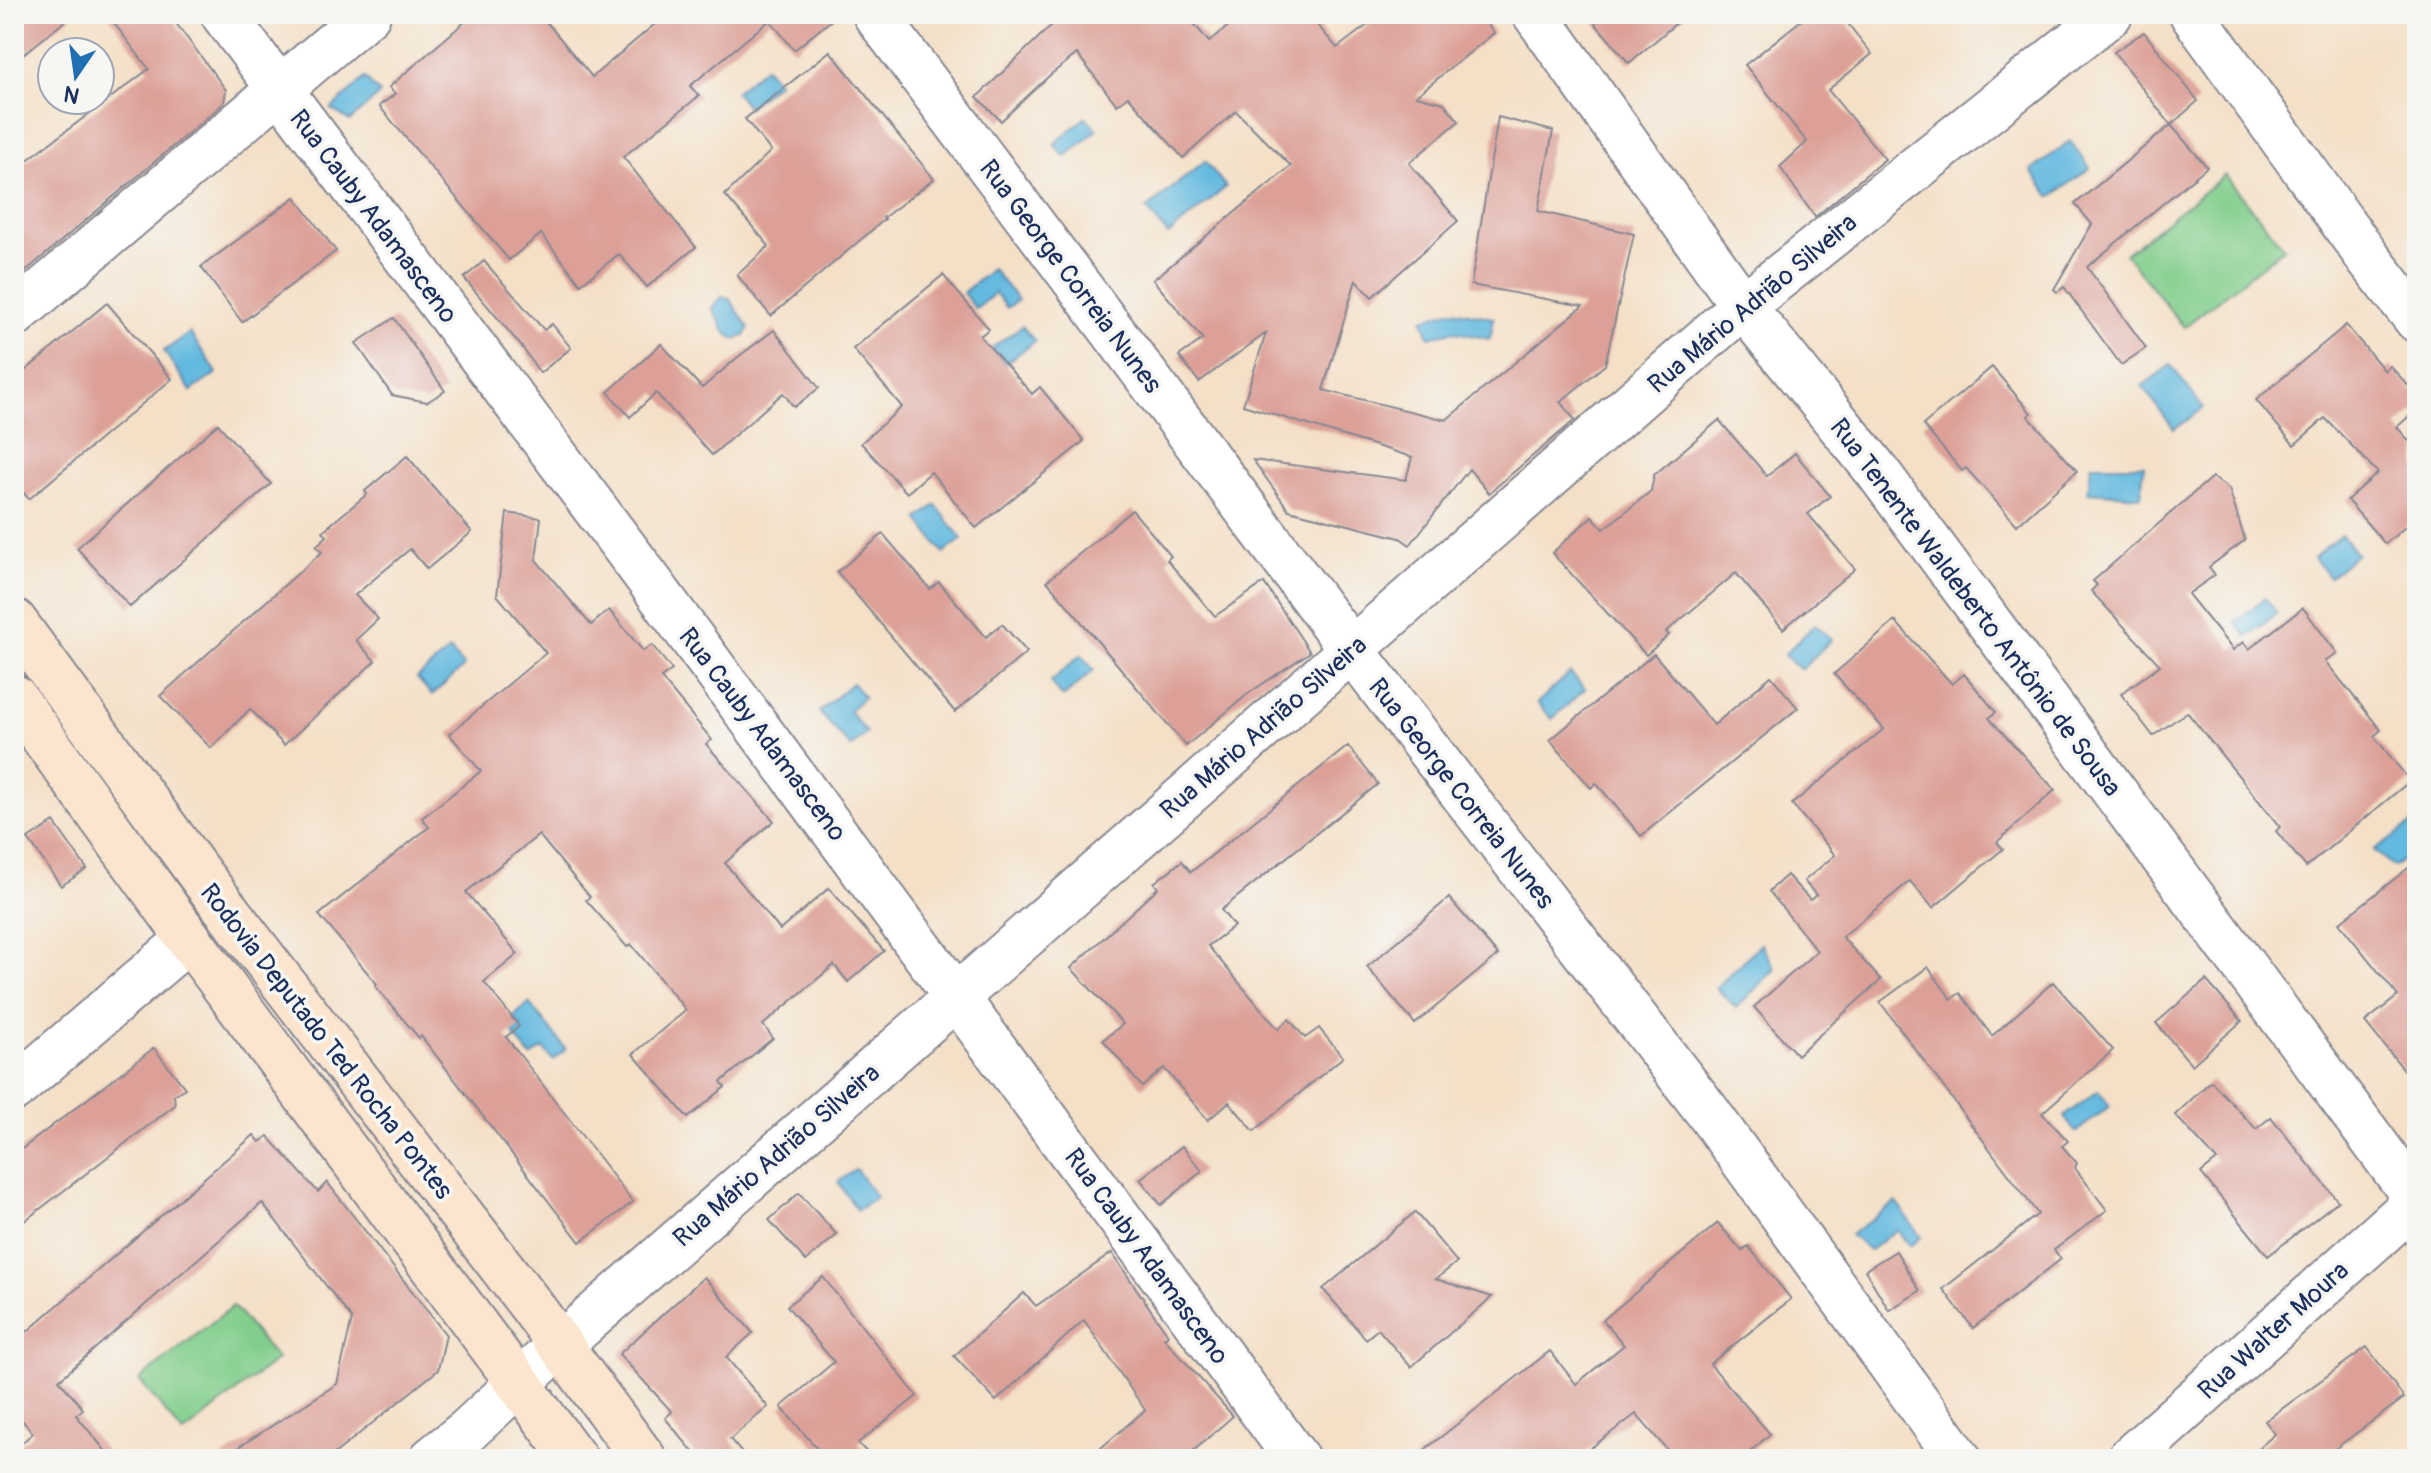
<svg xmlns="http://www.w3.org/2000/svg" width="2431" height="1473" font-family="Pangolin,sans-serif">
	<rect width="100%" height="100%" fill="#f6f6f2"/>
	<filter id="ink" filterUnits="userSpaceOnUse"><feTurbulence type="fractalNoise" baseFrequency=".0125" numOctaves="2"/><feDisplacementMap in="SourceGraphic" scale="16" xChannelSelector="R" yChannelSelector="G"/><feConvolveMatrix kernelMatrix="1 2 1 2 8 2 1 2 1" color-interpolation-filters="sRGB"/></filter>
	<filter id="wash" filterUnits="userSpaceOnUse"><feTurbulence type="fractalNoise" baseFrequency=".006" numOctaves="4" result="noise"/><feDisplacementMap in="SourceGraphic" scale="32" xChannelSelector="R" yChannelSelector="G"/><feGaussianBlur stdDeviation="1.8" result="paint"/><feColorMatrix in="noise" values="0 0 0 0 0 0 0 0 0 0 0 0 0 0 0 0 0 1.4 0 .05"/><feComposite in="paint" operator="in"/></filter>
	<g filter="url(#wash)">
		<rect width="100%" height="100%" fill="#f4e0c7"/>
		<g fill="#82ce8c" stroke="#4e7e75" stroke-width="2">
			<polygon points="2225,175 2284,248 2184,327 2125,254"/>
			<polygon points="233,1306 277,1359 183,1434 139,1380"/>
		</g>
		<g fill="#63b9df" stroke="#3f749e" stroke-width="2">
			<polygon points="765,67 778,82 748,107 735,92"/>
			<polygon points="365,78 380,94 350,121 331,109"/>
			<polygon points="1086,117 1097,130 1065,157 1054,144"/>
			<polygon points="2070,141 2090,168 2051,197 2031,171"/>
			<polygon points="1205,161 1226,187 1168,235 1147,209"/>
			<polygon points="992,269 1018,300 1007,308 995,293 976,309 963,293"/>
			<polygon points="723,296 730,299 749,328 745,336 735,339 726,333 712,308"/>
			<polygon points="1453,310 1494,318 1490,339 1452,331 1429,337 1423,319"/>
			<polygon points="1022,326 1035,341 1005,364 992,348"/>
			<polygon points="190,333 217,373 191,391 164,351"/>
			<polygon points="2171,365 2203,408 2174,429 2142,386"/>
			<polygon points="2091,465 2144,465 2141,496 2088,492"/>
			<polygon points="936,505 962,539 944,553 918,519"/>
			<polygon points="2341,535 2357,554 2329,577 2313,558"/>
			<polygon points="2265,598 2277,613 2247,637 2235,622"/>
			<polygon points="1815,624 1832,639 1801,670 1784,655"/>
			<polygon points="450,650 464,667 432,695 417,678"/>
			<polygon points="1081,655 1094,670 1063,697 1050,682"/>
			<polygon points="1570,673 1585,689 1552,719 1537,703"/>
			<polygon points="852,683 864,697 849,711 867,733 851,747 819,712"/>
			<polygon points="2414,822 2417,826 2417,850 2394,867 2374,850"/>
			<polygon points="1761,944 1775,969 1736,1008 1716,988"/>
			<polygon points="529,1003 566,1049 553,1060 543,1048 531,1057 513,1034 521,1027 513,1017"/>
			<polygon points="2098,1091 2110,1106 2076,1132 2064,1116"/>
			<polygon points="856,1169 876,1197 857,1210 838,1182"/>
			<polygon points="1896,1202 1921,1237 1910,1246 1897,1230 1870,1250 1850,1235"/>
		</g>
		<g id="blocks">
			<g fill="#dca098">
				<polygon points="14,14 74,14 14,62"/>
				<polygon points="107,14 169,14 226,90 224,103 14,281 14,170 149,69"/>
				<polygon points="474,14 540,14 592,77 667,14 839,14 794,50 770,20 690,86 699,96 623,157 696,247 647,287 619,254 581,284 541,234 509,260 379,106 395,94 389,87"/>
				<polygon points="1063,14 1186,14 1209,42 1243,14 1308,14 1337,48 1382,14 1479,14 1494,33 1416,96 1444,103 1459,121 1409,163 1458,221 1372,297 1356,280 1323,390 1446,420 1583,306 1471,285 1498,117 1553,131 1538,211 1634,234 1605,365 1560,402 1575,420 1489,493 1469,469 1410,545 1400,538 1289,510 1253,460 1406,480 1412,457 1243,405 1266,333 1199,382 1179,356 1203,339 1153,280 1291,166 1236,111 1183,158 1128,96 1117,105 1077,54 1050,75 1001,121 977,97"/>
				<polygon points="1587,14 1687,14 1629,63"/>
				<polygon points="1809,14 1840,14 1872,54 1828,90 1885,159 1815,217 1780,167 1807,142 1745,65"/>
				<polygon points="2144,32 2198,101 2171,125 2114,52"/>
				<polygon points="830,51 934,179 883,218 885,219 771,316 737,275 769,246 725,195 771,151 745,119"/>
				<polygon points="2171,125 2207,167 2087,267 2146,348 2121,365 2064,287 2057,292 2054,289 2092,224 2075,204"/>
				<polygon points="295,197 336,251 242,322 201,267"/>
				<polygon points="484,261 544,330 552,324 571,348 540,373 522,347 464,278"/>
				<polygon points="943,275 989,329 980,336 1032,394 1040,387 1084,441 976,528 931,472 907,493 861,443 902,407 853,349"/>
				<polygon points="107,303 172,379 29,499 14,482 14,380"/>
				<polygon points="394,318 445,391 427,402 392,395 356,343"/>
				<polygon points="2346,325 2385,371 2390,366 2417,395 2417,409 2397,427 2417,450 2417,517 2385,544 2347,500 2378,473 2325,418 2294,445 2256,400"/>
				<polygon points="774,330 819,388 794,407 783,393 712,455 656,393 630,417 608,392 661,344 702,388 738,357"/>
				<polygon points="1992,367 2031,413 2028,416 2077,471 2017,525 1966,468 1962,471 1923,425"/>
				<polygon points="1719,420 1767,476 1795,453 1830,496 1808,514 1855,569 1783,629 1736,573 1666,632 1669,635 1646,655 1552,553 1592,516 1604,529 1651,491 1654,475"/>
				<polygon points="218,424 271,484 130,607 77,548"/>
				<polygon points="407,456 472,532 427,569 410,549 355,595 378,619 356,640 375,661 284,745 250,709 211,748 160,696 322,552 316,546 327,536 323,531 367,494 365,491"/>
				<polygon points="2212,477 2229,489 2245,540 2209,567 2215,575 2188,594 2233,650 2243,642 2249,649 2303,608 2337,653 2325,661 2381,730 2374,736 2410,781 2306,867 2276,831 2280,827 2187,712 2153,736 2121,694 2160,665 2091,591 2097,585 2093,581"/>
				<polygon points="1132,510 1171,556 1167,560 1215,616 1264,583 1310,652 1249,693 1186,746 1047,581"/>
				<polygon points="507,513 541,518 536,560 591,625 609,610 643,651 652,645 672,670 661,678 712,740 706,744 774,821 725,863 780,930 829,888 884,951 848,982 834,965 763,1025 773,1038 721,1082 725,1087 688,1118 633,1054 686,1010 631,944 627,947 586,900 590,897 539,835 466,892 518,954 484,982 519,1026 506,1037 633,1202 580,1242 421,1036 419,1038 375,986 377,984 319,915 429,827 422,818 481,771 449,734 546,653 497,595"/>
				<polygon points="883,534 930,589 939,582 986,637 1002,624 1027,652 955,712 837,572"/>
				<polygon points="1895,621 1952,684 1964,674 1996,712 1989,718 2055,790 1997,842 2003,849 1933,908 1910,881 1842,937 1881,980 1797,1055 1754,1007 1817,951 1769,891 1787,875 1810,900 1816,895 1804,881 1835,855 1792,804 1884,729 1834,674"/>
				<polygon points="1654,654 1714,725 1771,676 1798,708 1641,836 1596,783 1591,788 1550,740"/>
				<polygon points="1348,746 1378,784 1221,910 1234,926 1208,946 1278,1029 1289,1019 1305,1038 1319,1028 1343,1057 1254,1131 1229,1102 1208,1120 1164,1068 1142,1087 1103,1040 1123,1024 1071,968 1158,888 1154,883 1182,861 1191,872"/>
				<polygon points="54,822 87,869 61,886 28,839"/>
				<polygon points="2417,861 2417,1086 2365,1022 2398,996 2339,923"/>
				<polygon points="1449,898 1498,955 1415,1024 1367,967"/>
				<polygon points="1928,967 1951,999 1960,993 1992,1036 2053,982 2113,1050 2042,1113 2068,1141 2062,1146 2077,1163 2075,1168 2107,1210 2054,1250 2061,1259 1973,1328 1943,1289 2038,1214 1880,1002"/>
				<polygon points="2206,980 2242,1021 2192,1065 2156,1023"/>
				<polygon points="154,1048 185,1088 174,1095 175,1105 14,1229 14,1155"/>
				<polygon points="2211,1081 2256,1129 2271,1117 2338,1201 2268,1256 2201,1173 2217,1160 2175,1115"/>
				<polygon points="254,1135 260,1142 268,1136 318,1192 327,1182 446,1335 438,1370 328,1459 220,1459 337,1384 352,1319 262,1203 59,1380 83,1409 76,1415 112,1459 14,1459 14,1450 33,1433 14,1411 14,1343"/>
				<polygon points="1182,1146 1202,1171 1161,1205 1140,1179"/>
				<polygon points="799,1193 837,1235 806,1261 769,1220"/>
				<polygon points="1415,1212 1457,1262 1436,1279 1492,1297 1411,1367 1378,1329 1366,1339 1323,1289"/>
				<polygon points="1718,1223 1742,1251 1748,1246 1791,1299 1710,1364 1770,1434 1742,1459 1675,1459 1636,1414 1576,1459 1413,1459 1550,1351 1576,1384 1624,1345 1603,1320"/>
				<polygon points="1896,1251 1920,1291 1889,1310 1865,1270"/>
				<polygon points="1112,1253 1168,1335 1164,1338 1233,1416 1184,1459 1088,1459 1145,1410 1084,1320 996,1401 954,1356 1024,1293 1036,1306"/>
				<polygon points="704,1277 753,1333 726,1357 768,1407 730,1439 747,1459 699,1459 665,1418 672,1412 619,1354"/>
				<polygon points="823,1277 917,1396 858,1443 873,1459 826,1459 781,1407 834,1362 787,1306"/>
				<polygon points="2367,1347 2404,1398 2321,1459 2246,1459 2275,1434 2265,1421"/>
			</g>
		</g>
	</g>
	<g filter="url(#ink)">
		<use href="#blocks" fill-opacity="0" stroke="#888892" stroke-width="2"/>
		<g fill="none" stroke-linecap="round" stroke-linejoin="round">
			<g stroke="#888892" stroke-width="48">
				<g id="street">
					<polyline points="223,14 637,564 1297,1459"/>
					<polyline points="875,14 1351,649 1707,1111 1959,1459"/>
					<polyline points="1535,14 1743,306 1877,471 2417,1200"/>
					<polyline points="2192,14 2369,259 2417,320"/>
					<polyline points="14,315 368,14"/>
					<polyline points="14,1089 189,939"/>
					<polyline points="432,1459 467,1431 560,1345 1743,306 2110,14"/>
					<polyline points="2129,1459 2417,1201"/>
				</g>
			</g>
			<g stroke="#888892" stroke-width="48">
				<g id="secondary">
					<polyline points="14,621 203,879 530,1304 644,1459"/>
					<polyline points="14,697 189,939 575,1459"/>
				</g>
			</g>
			<use href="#street" stroke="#fff" stroke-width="44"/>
			<use href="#secondary" stroke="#fbe5cf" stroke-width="44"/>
		</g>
	</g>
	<g text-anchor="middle" stroke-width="7" stroke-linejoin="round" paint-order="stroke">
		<g font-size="26" fill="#1b2f5e" stroke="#f6f6f2">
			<text transform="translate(374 216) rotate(53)" y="9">Rua Cauby Adamasceno</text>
			<text transform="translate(1071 276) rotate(53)" y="9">Rua George Correia Nunes</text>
			<text transform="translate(1752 303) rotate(-40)" y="9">Rua Mário Adrião Silveira</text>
			<text transform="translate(1976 607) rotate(53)" y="9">Rua Tenente Waldeberto Antônio de Sousa</text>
			<text transform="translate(1263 727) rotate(-41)" y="9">Rua Mário Adrião Silveira</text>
			<text transform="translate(763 734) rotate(53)" y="9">Rua Cauby Adamasceno</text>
			<text transform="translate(1462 793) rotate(52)" y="9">Rua George Correia Nunes</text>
			<text transform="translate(327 1041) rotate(52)" y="9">Rodovia Deputado Ted Rocha Pontes</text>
			<text transform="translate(776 1155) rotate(-41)" y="9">Rua Mário Adrião Silveira</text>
			<text transform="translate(1147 1256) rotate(54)" y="9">Rua Cauby Adamasceno</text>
			<text transform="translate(2273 1330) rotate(-42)" y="9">Rua Walter Moura</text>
		</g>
	</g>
	<rect width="2431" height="1473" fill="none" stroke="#f6f6f2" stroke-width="48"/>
	<g transform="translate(76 76) rotate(193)"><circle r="38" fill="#f6f6f2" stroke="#9ea6b7" stroke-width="2"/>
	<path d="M0-6L14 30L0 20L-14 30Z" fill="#1f6fb2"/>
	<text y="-12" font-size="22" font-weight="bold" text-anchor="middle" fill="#1b2f5e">N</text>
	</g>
</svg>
